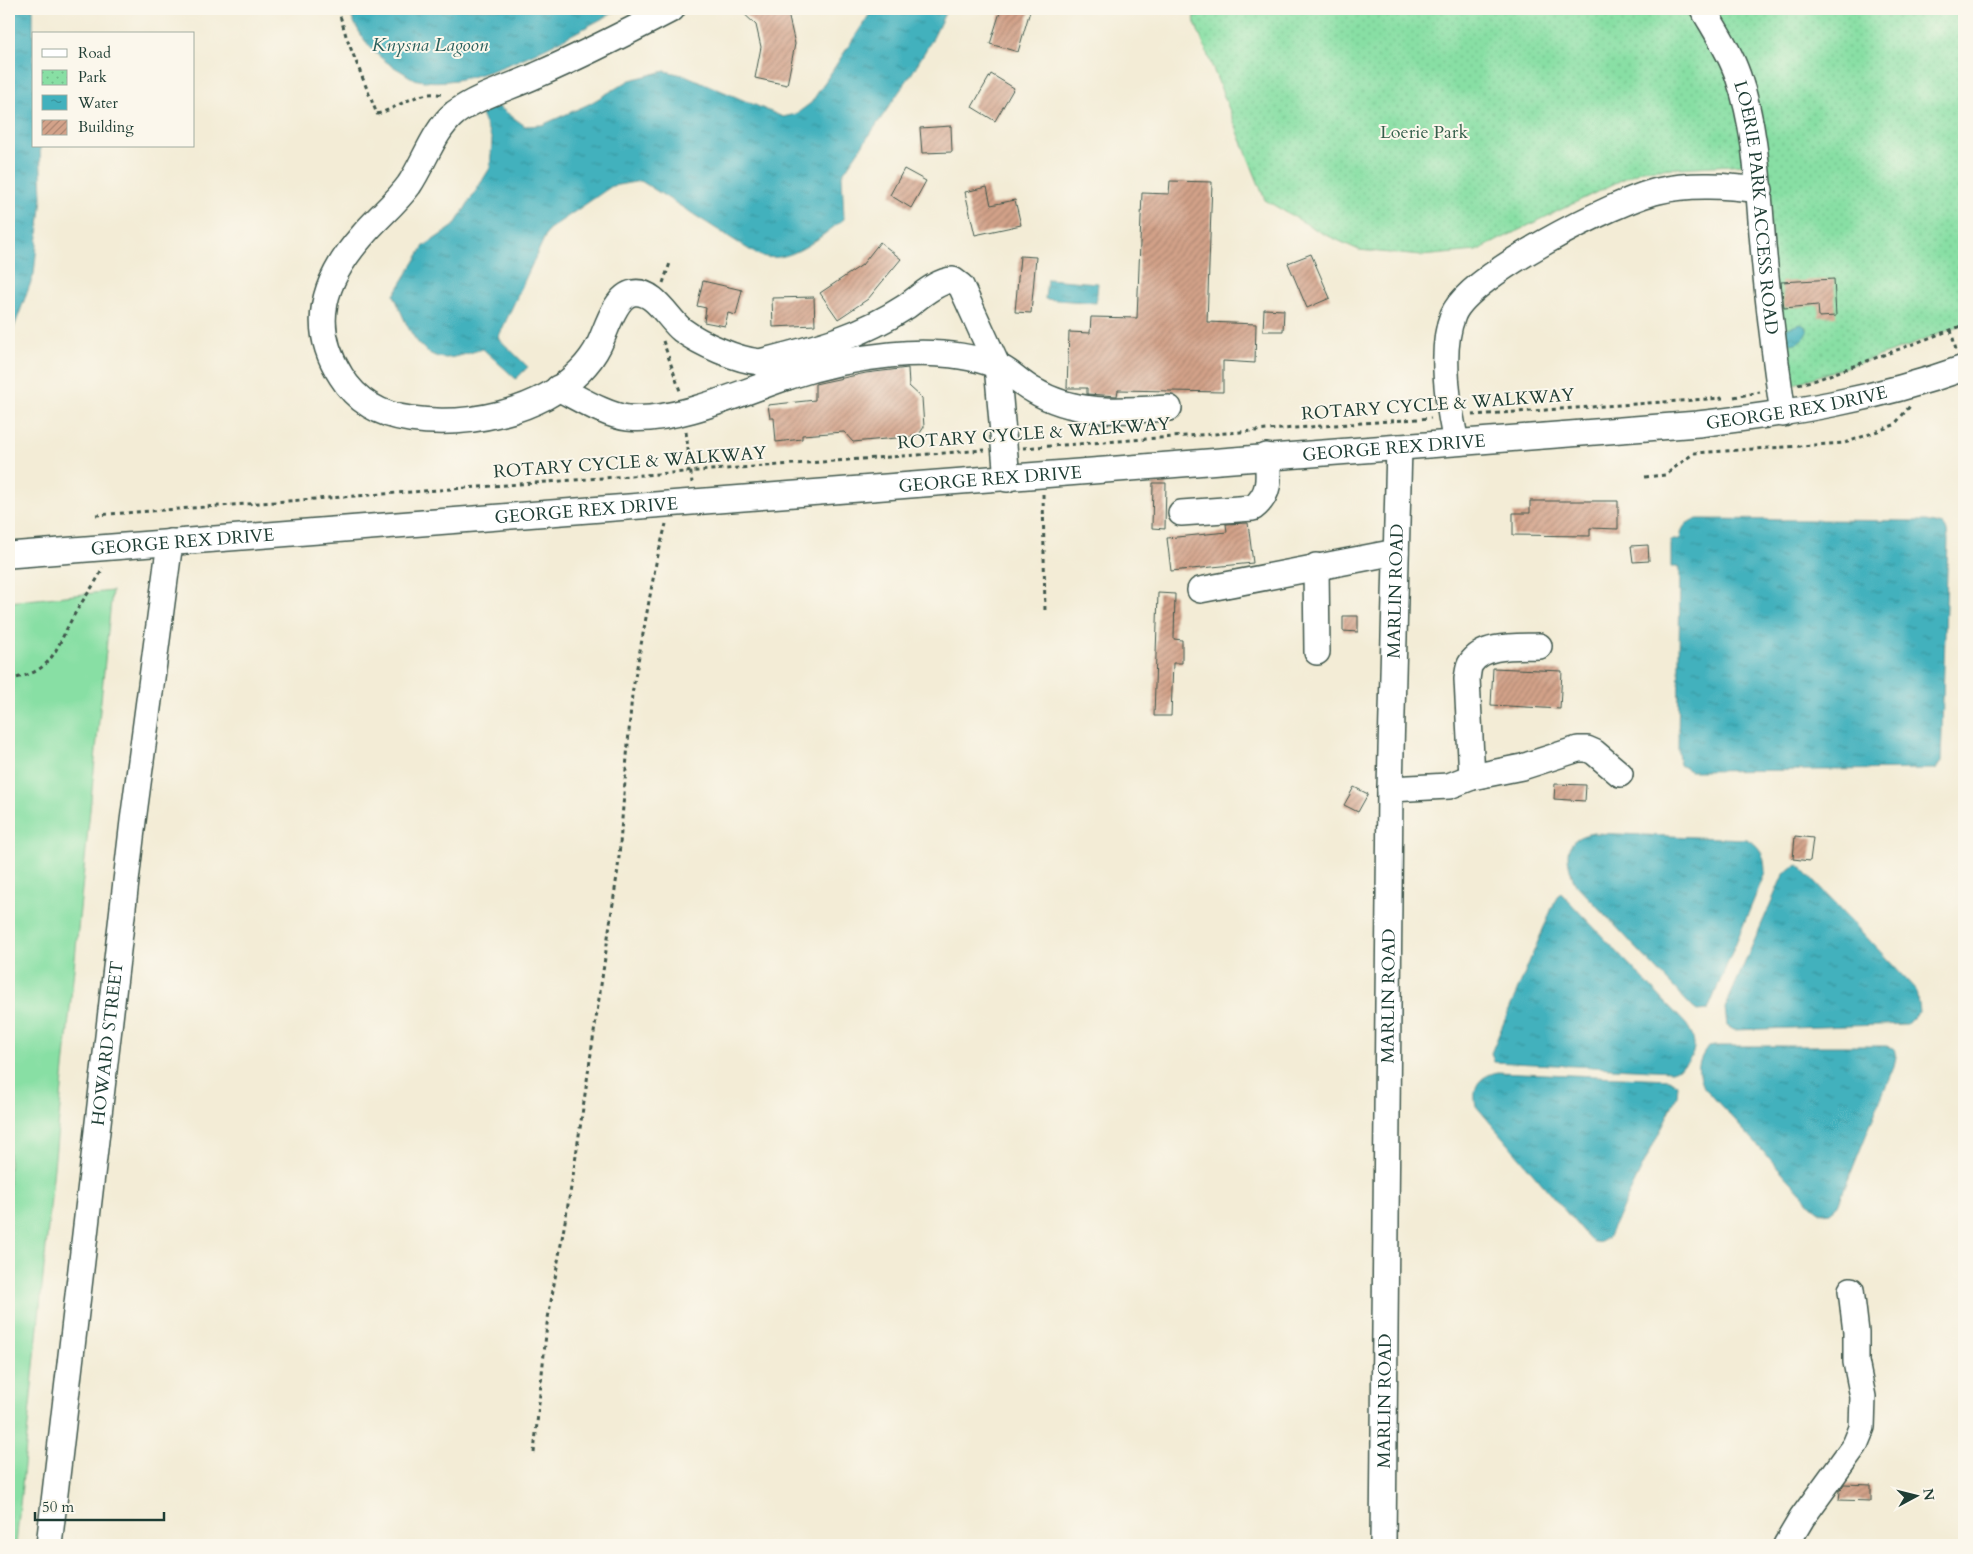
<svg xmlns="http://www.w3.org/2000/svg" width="1973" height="1554" font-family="Cardo,serif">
	<defs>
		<pattern id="park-dots" width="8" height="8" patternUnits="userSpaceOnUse" patternTransform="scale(1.25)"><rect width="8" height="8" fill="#88dfa4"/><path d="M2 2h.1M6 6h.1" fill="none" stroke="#75c08e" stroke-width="1.8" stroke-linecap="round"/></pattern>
		<pattern id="water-ripples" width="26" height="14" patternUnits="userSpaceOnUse" patternTransform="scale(1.25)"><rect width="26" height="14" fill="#42b1bd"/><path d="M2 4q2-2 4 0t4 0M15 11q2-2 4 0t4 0" fill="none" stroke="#37919a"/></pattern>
		<pattern id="building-hatch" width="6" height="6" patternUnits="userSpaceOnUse" patternTransform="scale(1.25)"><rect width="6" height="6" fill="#d3a289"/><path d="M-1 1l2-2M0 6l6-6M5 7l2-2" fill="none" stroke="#ab8571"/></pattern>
	</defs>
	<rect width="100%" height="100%" fill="#fbf7ec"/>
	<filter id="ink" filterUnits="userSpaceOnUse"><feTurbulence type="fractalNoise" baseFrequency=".02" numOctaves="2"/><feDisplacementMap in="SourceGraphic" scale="10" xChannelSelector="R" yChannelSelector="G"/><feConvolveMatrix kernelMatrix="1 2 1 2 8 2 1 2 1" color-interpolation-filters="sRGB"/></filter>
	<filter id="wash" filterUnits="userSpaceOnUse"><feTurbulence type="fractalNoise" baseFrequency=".0096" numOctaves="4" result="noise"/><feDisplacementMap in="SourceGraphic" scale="20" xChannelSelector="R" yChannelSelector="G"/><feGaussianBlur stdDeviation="1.12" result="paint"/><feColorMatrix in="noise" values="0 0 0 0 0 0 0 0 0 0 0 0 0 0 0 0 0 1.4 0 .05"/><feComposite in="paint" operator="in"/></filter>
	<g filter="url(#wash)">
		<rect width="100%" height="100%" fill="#f3ecd6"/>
		<polygon fill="#88dfa4" stroke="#548e6c" points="112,591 16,1545 9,1545 9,602"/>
		<polygon fill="url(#park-dots)" stroke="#548e6c" points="1193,9 1964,9 1964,324 1909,346 1779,389 1766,163 1642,170 1476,251 1421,256 1359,250 1322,233 1265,200 1195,23"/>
		<g fill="url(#water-ripples)" stroke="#307778">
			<polygon points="9,9 33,9 34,146 40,146 42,198 34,274 9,341"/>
			<path d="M348 9H621C568 35 478 92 418 80 412 79 406 74 401 71 372 55 361 39 348 9Z"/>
			<path d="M873 9H947L933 38 912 73 842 175 844 219C820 237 787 268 756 254L641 181 612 186 548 230 498 338 528 367 516 379 483 349C471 352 457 358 445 358 416 357 403 316 394 295L424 246 454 226 490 168 492 140 478 108 499 107 525 126 542 125 589 104 630 80 665 71 687 76 783 117 796 114 811 103Z"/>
			<polygon points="1047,279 1098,283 1096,303 1045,299"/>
			<path d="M1801 324 1806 327 1808 332C1803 342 1797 344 1786 344L1784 329Z"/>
			<path d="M1698 519 1926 521 1943 525 1947 531 1948 540 1941 762 1936 769 1690 771 1680 765 1678 752 1680 567H1671V540H1680C1681 527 1686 521 1698 519Z"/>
			<path d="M1593 833 1746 839C1761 845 1765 857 1765 873L1708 1010 1697 1011 1692 1007 1574 882C1566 857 1561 839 1593 833Z"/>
			<polygon points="1799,865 1916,990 1919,1012 1907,1024 1734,1030 1727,1026 1725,1008 1783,875 1793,867"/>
			<path d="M1561 893 1686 1024C1700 1043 1696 1063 1672 1071L1494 1062 1491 1053 1557 896Z"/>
			<path d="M1715 1046H1887L1894 1048 1896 1057 1894 1066 1838 1205 1830 1212 1822 1213 1815 1208 1702 1085C1696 1070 1698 1060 1708 1047Z"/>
			<path d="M1497 1072 1669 1079 1678 1085 1677 1096 1609 1236C1601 1243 1598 1245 1589 1239L1476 1106C1472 1087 1478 1077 1497 1072Z"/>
		</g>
		<g id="blocks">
			<g fill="url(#building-hatch)">
				<polygon points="739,9 787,9 795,44 787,85 755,78 761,47 756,25"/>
				<polygon points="1001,9 1021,9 1030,11 1018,52 990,44"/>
				<polygon points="991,74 1014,88 995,121 972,107"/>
				<polygon points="951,126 952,152 922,153 920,128"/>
				<polygon points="904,169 926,181 911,208 890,195"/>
				<polygon points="1170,181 1212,182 1207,322 1256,324 1255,363 1223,361 1223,392 1118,390 1117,396 1087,394 1087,388 1067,388 1069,332 1090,333 1091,317 1137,318 1142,193 1169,194"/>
				<polygon points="987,187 991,205 1015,200 1021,225 975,235 965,192"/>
				<polygon points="880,242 901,259 868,299 838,319 820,293 862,265"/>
				<polygon points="1311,254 1330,298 1307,308 1288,263"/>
				<polygon points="1020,256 1036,257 1031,313 1015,312"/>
				<polygon points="1834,279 1836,316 1819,317 1818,305 1784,308 1781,282"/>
				<polygon points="703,281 742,290 736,315 728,313 725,326 704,322 706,308 697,306"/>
				<polygon points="814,297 815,325 773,327 772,298"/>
				<polygon points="1264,309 1284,310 1283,331 1263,331"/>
				<polygon points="908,368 909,386 922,398 924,427 918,436 853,442 844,432 802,435 802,439 776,442 774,418 770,418 768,405 815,400 815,384 866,373"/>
				<polygon points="1153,483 1166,483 1165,529 1152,528"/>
				<polygon points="1530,501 1618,501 1618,529 1590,528 1590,536 1513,535 1513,513 1530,513"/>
				<polygon points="1248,523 1253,563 1171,571 1167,538 1227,532 1226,524"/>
				<polygon points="1648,545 1649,561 1633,562 1631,546"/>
				<polygon points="1158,593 1175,594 1174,639 1182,640 1182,663 1173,663 1171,716 1154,716"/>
				<polygon points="1343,616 1358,616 1358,632 1343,631"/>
				<polygon points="1493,668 1562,671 1560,709 1491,705"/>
				<polygon points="1555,784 1586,785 1585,801 1554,799"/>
				<polygon points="1354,787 1368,794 1358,812 1344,805"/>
				<polygon points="1795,836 1813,838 1810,861 1793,859"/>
				<polygon points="1844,1484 1871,1485 1871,1501 1839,1500 1840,1491"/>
			</g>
		</g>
	</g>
	<g filter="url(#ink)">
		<use href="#blocks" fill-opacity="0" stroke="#3f574c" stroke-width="1"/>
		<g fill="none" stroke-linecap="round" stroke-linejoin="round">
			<g stroke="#3f574c" stroke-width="28">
				<g id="minor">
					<path d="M672 9C628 32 583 55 537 75 509 88 480 95 455 113 434 130 424 163 409 185 395 204 377 218 362 236 324 279 308 325 341 376 357 402 380 415 410 419 466 427 539 413 580 371 587 364 595 353 599 345 606 331 615 296 633 293 654 289 668 319 682 330 701 344 737 360 760 362 815 348 858 338 907 306 919 297 938 280 953 280L961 286 997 365 1007 479"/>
					<path id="s1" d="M1703 9C1715 30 1730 52 1738 76 1757 131 1758 188 1763 245 1768 302 1775 358 1783 414"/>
					<path d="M760 362 787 377C848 357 933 342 995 365 1009 370 1020 383 1033 390 1076 416 1122 411 1169 408"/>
					<path d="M558 388C578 398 607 416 628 418 674 423 743 392 787 377"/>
					<path d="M1456 442C1448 405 1439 350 1453 315 1469 275 1615 201 1658 191 1691 183 1727 186 1760 190"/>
					<path d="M1181 513 1253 508C1271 494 1269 477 1267 456"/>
					<path id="s2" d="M9 555 1698 424C1792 413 1874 400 1964 368"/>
					<polyline points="1316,566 1317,652"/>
					<polyline points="1200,590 1396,552"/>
					<path d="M1472 777 1467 679C1468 674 1468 667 1471 663 1484 643 1519 647 1539 646"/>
					<polyline points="1390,789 1449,786 1472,777 1522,767 1578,749 1587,749 1594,752 1620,774"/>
					<path id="s3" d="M49 1545 133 821 170 542"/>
					<path id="s4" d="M1383 1545 1390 789 1399 447"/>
					<polyline points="1786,1545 1802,1518 1855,1445 1862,1428 1863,1397 1856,1362 1856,1332 1851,1290"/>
				</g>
			</g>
			<g stroke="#3f574c" stroke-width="3" stroke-dasharray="4 4" stroke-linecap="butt">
				<path d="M338 9 347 39 377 114C401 107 418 89 444 95"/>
				<polyline points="663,283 670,263"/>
				<polyline points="1951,330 1956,350"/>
				<polyline points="663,341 680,391"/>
				<polyline points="1798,384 1816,380 1964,325"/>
				<polyline points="1734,397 1760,392"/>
				<polyline points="1472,415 1723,398"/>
				<polyline points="686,432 692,483"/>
				<polyline points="1023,448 1431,418"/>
				<polyline points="1645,477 1665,475 1694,453 1845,443 1894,425 1910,406"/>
				<polyline points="1043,494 1045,613"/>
				<polyline points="96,515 985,450"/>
				<path d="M9 679C53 673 54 651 73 617 82 600 95 585 103 568"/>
				<polyline points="534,1453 547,1324 573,1176 618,869 632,694 656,563 666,524"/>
			</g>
			<use href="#minor" stroke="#fff" stroke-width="25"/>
		</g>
	</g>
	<g text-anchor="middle" stroke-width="4" stroke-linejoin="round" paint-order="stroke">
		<g font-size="18" fill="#345d4a" stroke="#fbf7ec">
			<text x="1424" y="138">Loerie Park</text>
		</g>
		<g font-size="18" fill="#1f3d34" stroke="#fbf7ec">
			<text dy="6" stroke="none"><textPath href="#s1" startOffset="209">LOERIE PARK ACCESS ROAD</textPath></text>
			<text transform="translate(1438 404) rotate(-4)" y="6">ROTARY CYCLE &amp; WALKWAY</text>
			<text dy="6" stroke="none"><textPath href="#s2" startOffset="1794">GEORGE REX DRIVE</textPath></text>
			<text transform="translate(1034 433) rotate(-4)" y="6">ROTARY CYCLE &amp; WALKWAY</text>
			<text dy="6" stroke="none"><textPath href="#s2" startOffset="1389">GEORGE REX DRIVE</textPath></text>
			<text transform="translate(630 462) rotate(-4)" y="6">ROTARY CYCLE &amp; WALKWAY</text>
			<text dy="6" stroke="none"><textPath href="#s2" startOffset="984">GEORGE REX DRIVE</textPath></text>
			<text dy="6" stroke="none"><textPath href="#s2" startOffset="579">GEORGE REX DRIVE</textPath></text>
			<text dy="6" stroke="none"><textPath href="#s2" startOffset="174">GEORGE REX DRIVE</textPath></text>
			<text dy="6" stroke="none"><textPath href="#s4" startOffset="954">MARLIN ROAD</textPath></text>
			<text dy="6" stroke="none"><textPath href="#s4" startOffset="549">MARLIN ROAD</textPath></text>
			<text dy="6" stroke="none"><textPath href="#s3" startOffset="505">HOWARD STREET</textPath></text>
			<text dy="6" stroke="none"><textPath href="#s4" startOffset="144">MARLIN ROAD</textPath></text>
		</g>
		<g font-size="19" font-style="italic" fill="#2a605d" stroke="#fbf7ec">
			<text x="430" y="51">Knysna Lagoon</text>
		</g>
	</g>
	<rect width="1973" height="1554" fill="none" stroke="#fbf7ec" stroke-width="30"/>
	<rect x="32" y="32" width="162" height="115" fill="#fbf7ec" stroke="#a3ada2"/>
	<rect x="42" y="49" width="25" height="8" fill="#ffffff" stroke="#a3ada2"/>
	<text x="78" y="58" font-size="15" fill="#1f3d34">Road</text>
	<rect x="42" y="70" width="25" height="15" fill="url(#park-dots)" stroke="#a3ada2"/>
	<text x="78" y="82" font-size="15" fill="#1f3d34">Park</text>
	<rect x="42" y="95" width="25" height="15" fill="url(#water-ripples)" stroke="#a3ada2"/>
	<text x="78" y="108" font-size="15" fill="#1f3d34">Water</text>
	<rect x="42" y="120" width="25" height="15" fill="url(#building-hatch)" stroke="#a3ada2"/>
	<text x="78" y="132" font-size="15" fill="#1f3d34">Building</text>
	<g transform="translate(1916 1496) rotate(83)" stroke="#fbf7ec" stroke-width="4" paint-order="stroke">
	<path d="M0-4L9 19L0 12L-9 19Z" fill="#1f3d34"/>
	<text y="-8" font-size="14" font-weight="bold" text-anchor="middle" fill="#1f3d34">N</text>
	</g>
	<path d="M35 1512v8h129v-8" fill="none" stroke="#1f3d34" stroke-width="2.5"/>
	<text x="42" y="1512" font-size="15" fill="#1f3d34" stroke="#fbf7ec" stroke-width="4" paint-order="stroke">50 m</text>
</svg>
